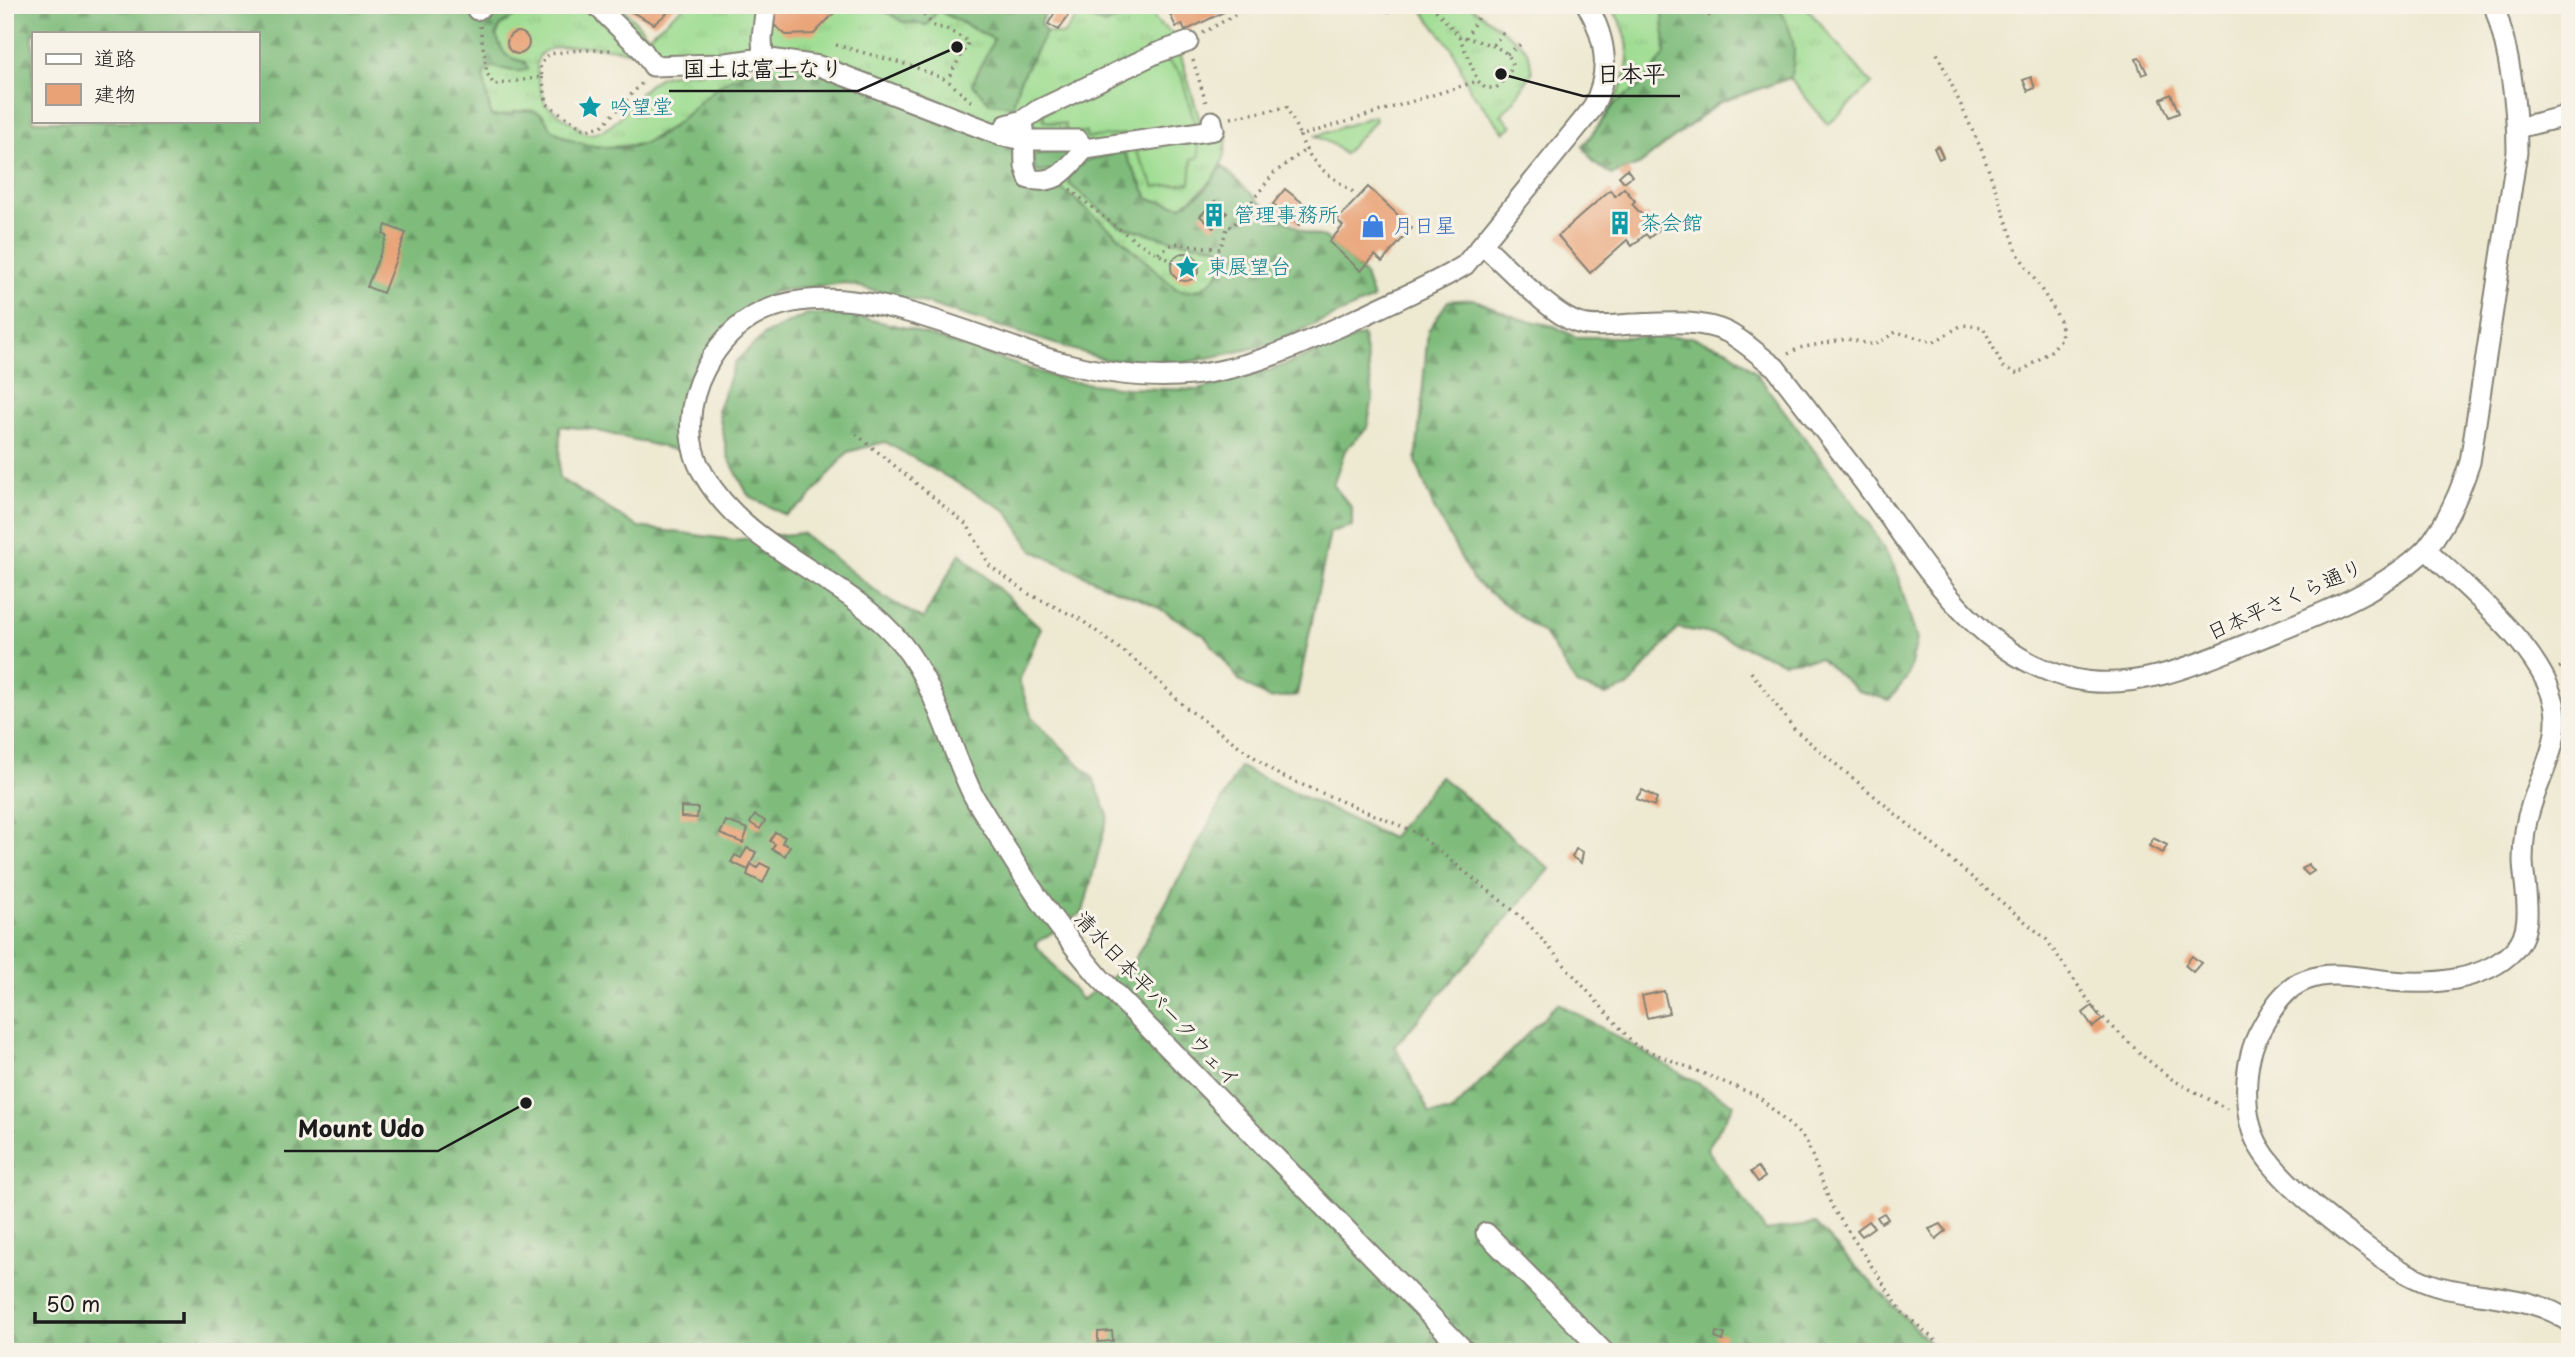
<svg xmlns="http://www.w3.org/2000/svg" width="2575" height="1357" font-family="'Playpen Sans','Klee One',sans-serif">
	<defs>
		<pattern id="grass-tufts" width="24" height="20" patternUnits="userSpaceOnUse" patternTransform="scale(1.75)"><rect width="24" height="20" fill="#9fdd92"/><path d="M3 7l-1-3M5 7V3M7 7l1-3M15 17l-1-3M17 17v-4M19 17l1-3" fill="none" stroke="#88bd7d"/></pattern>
		<pattern id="forest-firs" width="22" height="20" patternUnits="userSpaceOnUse" patternTransform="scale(1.75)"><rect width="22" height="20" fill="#7fbc7c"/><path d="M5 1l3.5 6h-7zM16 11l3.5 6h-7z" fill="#679865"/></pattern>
	</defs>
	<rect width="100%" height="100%" fill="#f7f3e8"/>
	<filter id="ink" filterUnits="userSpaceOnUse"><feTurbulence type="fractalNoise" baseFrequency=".0143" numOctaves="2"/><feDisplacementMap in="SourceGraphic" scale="14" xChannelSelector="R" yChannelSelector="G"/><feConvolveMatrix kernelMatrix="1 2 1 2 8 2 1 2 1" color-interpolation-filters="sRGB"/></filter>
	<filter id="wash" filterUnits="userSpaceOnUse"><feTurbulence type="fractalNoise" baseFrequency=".00686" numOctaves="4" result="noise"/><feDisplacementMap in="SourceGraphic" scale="28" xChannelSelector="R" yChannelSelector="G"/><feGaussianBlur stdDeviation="1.57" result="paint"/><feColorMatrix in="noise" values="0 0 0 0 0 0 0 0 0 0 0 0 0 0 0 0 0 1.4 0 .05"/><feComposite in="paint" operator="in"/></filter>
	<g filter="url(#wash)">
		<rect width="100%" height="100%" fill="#eee9d1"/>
		<g fill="url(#grass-tufts)" stroke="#5e7c57" stroke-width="2" fill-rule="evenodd">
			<path d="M533 5H586L637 54C621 47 552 40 540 55 532 66 542 91 545 104L587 134C621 134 632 90 661 77 680 69 734 73 758 70L757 45 668 59 647 47 605 5H621L648 36 685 5H876L903 22 927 25 937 10 995 40 1012 106 1019 82 1046 32 1063 35 1080 13 1104 25 1148 7 1158 23 1175 35 1204 135 1227 131C1228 169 1211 185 1182 206L1149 199 1171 240 1217 246C1233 265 1209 292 1186 291 1182 291 1179 289 1175 288L1116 234 1062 189 1042 196 1022 189 1017 160 917 93 836 57 816 72 724 83 678 123 642 144 608 147 582 145 552 130 542 114 516 111 504 118 491 116 483 75 489 67H501L511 71 525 62C504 57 504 56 496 36L501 25ZM1051 123 1195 125 1192 159 1126 134 1086 137V132H1067L1065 124Z"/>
			<polygon points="1418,5 1469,5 1521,44 1529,54 1532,73 1513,102 1501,115 1512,126 1504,132 1470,90 1453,50"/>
			<path d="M1609 5H1804L1872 84 1828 125 1790 78 1719 103 1640 164 1612 175 1594 163 1583 146C1616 103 1651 57 1609 5Z"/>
		</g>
		<g fill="url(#forest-firs)" stroke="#4e6c4c" stroke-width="2" fill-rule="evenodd">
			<path d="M5 5H533L501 25 496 35C504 56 504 57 525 62L528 69C517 75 502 67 490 67L483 75 491 116C509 118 519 106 537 112 546 115 547 125 554 131 576 147 616 152 642 144 675 133 696 101 723 83 740 72 761 70 780 71 787 71 796 72 802 70 816 66 818 60 836 57L1004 129 1017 160 1022 189 1042 196 1062 189 1116 234 1175 288C1179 289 1182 291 1186 291 1209 292 1233 265 1217 246L1171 240 1119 225 1069 184V176L1087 160 1124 152 1149 199 1182 206 1204 191 1222 166 1261 203 1306 233 1325 237 1365 275 1373 299 1268 345 1185 363 1106 360 929 304 844 283 773 292 741 318 697 365 682 398 679 451 590 429 560 426 559 478 638 527 733 540 802 533 885 598 923 619 960 553 1041 628 1019 681 1032 718 1093 778 1108 815 1083 912 1035 944 1082 1000 1135 959 1240 767 1391 838 1440 776 1550 869 1395 1046 1430 1114 1451 1112 1558 1003 1734 1104 1707 1149 1766 1231 1815 1224 1938 1352H5ZM33 33H257V121H33Z"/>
			<polygon points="876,5 1050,5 1040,23 1046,32 1019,82 1013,106 990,103 972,84 994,39 938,10 927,25 903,22"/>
			<polygon points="1071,5 1147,5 1148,7 1104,25"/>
			<path d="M1656 5H1778C1792 32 1799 48 1790 78L1718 103 1640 164 1612 175 1594 163 1583 146 1615 104 1645 82 1665 54 1663 14Z"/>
			<polygon points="1069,149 1077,149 1054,171 1036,172 1032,157 1036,154"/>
			<polygon points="1473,299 1517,318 1554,326 1576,337 1691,337 1729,350 1755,372 1868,522 1896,570 1917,640 1908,676 1889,700 1858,691 1820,658 1783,662 1712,634 1678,628 1628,687 1606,695 1577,685 1545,635 1473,580 1433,506 1416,461 1428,331 1448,301"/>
			<polygon points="807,314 849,315 907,328 1066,381 1126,388 1198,390 1271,370 1363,335 1373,398 1367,428 1345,450 1333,485 1352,508 1352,526 1330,532 1297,695 1269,699 1240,681 1205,636 1152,604 1106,586 1032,550 1007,511 885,442 848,452 806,502 785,515 748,495 728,457 718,409 735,362 765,334"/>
		</g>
		<g fill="#9fdd92" stroke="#5e7c57" stroke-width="2">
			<polygon points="1151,61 1168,61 1181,74 1195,125 1199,157 1192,159 1190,183 1155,187 1126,134 1086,138 1086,132 1067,133 1065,124 1044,121 1043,113"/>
			<polygon points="1374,116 1376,120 1344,154 1334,145 1316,136"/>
		</g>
		<g id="blocks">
			<g fill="#e9a276">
				<polygon points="625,5 677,5 654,24 630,11"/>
				<polygon points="761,5 836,5 837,10 814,34 786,35 762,15"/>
				<polygon points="1059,5 1071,11 1059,30 1048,24"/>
				<polygon points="1158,5 1238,5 1185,31 1182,24 1176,27 1167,8 1161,11"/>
				<polygon points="1696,5 1719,5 1709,16"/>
				<circle cx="518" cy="43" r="11"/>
				<polygon points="2140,58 2147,73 2142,75 2136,59"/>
				<polygon points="2031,77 2035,88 2028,91 2023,80"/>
				<polygon points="2171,94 2179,113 2169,117 2161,99"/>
				<polygon points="1938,146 1943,157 1939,159 1934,148"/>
				<polygon points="1627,169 1632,176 1624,182 1619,176"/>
				<polygon points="1368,187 1412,228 1382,262 1375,255 1361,271 1329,242 1343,226 1337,220"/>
				<polygon points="1624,188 1635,201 1632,204 1644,217 1647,214 1660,229 1649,238 1646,234 1632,246 1627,240 1590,273 1558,236 1610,190 1615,196"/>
				<polygon points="1285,189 1308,207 1305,210 1309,213 1299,225 1273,204"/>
				<polygon points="1215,201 1227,213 1213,228 1200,216"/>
				<polygon points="386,225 406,233 383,293 367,287 387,236 383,234"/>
				<circle cx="1185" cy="267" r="14"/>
				<polygon points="1642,790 1657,798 1654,806 1636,799"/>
				<polygon points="681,807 698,808 697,818 681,817"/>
				<polygon points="755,815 765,821 760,829 750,823"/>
				<polygon points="726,821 748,829 743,843 720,834"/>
				<polygon points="775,832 785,837 782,843 790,846 785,856 772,849 775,844 770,841"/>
				<polygon points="2153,838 2167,845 2163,853 2149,846"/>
				<polygon points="747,848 756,852 748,870 731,862 735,855 741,858"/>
				<polygon points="1576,849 1583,852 1581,863 1572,857"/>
				<polygon points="760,863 770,868 763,883 747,875 751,864 757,868"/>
				<polygon points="2308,864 2314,871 2308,875 2302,869"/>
				<polygon points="2192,956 2201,963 2193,972 2185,965"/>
				<polygon points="1664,991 1669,1013 1647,1018 1642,996"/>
				<polygon points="2092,1006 2102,1020 2093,1027 2083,1013"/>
				<polygon points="1758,1167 1765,1177 1758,1182 1751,1172"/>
				<polygon points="1884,1213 1888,1219 1881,1223 1877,1217"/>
				<polygon points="1869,1221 1874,1227 1862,1236 1857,1230"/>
				<polygon points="1941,1224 1946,1231 1936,1239 1929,1229"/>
				<polygon points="1112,1331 1113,1341 1098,1342 1098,1332"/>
				<polygon points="1716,1332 1725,1334 1723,1341 1715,1338"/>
				<polygon points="1654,1344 1668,1344 1668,1349 1654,1350"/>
			</g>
		</g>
	</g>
	<g filter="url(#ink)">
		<use href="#blocks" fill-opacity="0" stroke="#858276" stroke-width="2"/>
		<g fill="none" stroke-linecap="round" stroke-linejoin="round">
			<g stroke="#858276" stroke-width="23">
				<g id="minor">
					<polyline points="596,5 643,51 653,66 719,64 763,58 819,66 1002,136 1026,140 1078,140 1085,149 1214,130 1212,121"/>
					<polyline points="477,10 484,5"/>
					<polyline points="763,58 762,38 766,5"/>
					<polyline points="1006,125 1023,120 1038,110 1157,53 1188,42"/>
					<path d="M1024 128 1025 166 1029 179C1059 185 1066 169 1085 149"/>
					<polyline points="2517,128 2562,117 2570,111"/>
					<path d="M1483 245C1507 266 1550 314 1578 323 1594 328 1615 325 1632 324 1664 323 1698 319 1727 332 1745 341 1759 356 1775 367 1804 405 1834 443 1863 481 1920 557 1973 656 2074 679 2133 692 2196 665 2249 643 2307 619 2380 594 2426 549 2466 588 2554 657 2556 717 2557 748 2540 777 2531 806 2525 823 2523 842 2523 861 2524 889 2536 928 2514 950 2485 981 2432 985 2392 981 2363 979 2334 969 2306 980 2285 987 2271 1010 2261 1029 2243 1060 2241 1117 2260 1148 2281 1183 2336 1225 2369 1249 2391 1265 2414 1280 2440 1287 2483 1298 2534 1295 2570 1322"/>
					<path d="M2426 549C2447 523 2460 493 2470 462L2517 152C2517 101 2510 54 2494 5"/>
					<polyline points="1486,1233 1604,1352"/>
					<path d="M1466 1352 1100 978C1063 935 1032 891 1002 842 993 827 982 811 973 795 950 748 935 684 902 644 846 575 749 553 704 475 684 443 688 401 705 369 777 232 955 334 1060 362 1098 372 1138 378 1178 376 1247 373 1311 340 1373 311 1404 296 1436 283 1465 265L1592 109C1611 73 1607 40 1587 5"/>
				</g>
			</g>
			<g stroke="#858276" stroke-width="3.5" stroke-dasharray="2 5" stroke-linecap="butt">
				<polyline points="914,5 935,27 945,28 969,42 947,80"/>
				<polyline points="1386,5 1389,14"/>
				<path d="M1431 5 1459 36 1478 81 1485 88H1496C1537 52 1488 44 1459 36"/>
				<polyline points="480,26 487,73 494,85 542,77 540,65 549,54 579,50 614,50"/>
				<polyline points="1203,33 1252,5"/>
				<polyline points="1466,38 1480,13"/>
				<polyline points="836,45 912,66 947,80 973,103"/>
				<polyline points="1493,45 1505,30"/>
				<polyline points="1507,54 1521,44"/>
				<polyline points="1193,60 1206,103"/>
				<polyline points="542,77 547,104 585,130 602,126 644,81"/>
				<polyline points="1231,118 1287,107 1300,136"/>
				<path d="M1070 189C1106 219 1142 251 1187 267"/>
				<path d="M1353 192C1329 175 1310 165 1300 136L1478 81"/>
				<polyline points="1158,253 1174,243 1220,249 1228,226 1232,227 1274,173 1305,150"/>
				<polyline points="1788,354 1799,348 1847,339 1874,345 1896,332 1934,342 1962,325 1983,327 2003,367 2018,374 2052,350 2062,338 2060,321 2054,309 2018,254 1982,151 1937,53"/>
				<polyline points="856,434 968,526 990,566 1029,594 1080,619 1144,667 1185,707 1279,775 1415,832 1524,919 1636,1046 1758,1096 1806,1140 1832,1207 1903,1313 1949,1352"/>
				<polyline points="2559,668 2570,662"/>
				<polyline points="1751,672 1795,730 2046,939 2095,1010 2144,1057 2173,1080 2227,1109"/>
			</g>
			<use href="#minor" stroke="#fff" stroke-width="19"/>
		</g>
	</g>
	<defs>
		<g id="sight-bare" transform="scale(1.89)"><path d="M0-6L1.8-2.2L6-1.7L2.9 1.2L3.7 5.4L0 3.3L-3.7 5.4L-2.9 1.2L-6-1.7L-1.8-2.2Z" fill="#0f9aa8" stroke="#f7f3e8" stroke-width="2.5" paint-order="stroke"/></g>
		<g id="building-bare" transform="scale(1.89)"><path d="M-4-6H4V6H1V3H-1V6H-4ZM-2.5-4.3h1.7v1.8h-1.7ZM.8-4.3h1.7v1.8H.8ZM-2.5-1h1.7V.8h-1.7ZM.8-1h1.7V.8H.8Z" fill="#0f9aa8" stroke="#f7f3e8" stroke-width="2.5" paint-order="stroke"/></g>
		<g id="shop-bare" transform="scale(1.89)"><path d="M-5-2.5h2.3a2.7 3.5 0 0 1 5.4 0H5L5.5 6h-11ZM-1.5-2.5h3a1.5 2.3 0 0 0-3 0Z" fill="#3f7fe0" stroke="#f7f3e8" stroke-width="2.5" paint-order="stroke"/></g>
	</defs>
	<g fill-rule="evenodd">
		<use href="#sight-bare" x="590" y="107"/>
		<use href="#building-bare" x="1214" y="215"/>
		<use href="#building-bare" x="1620" y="223"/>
		<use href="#shop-bare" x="1373" y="226"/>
		<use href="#sight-bare" x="1187" y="267"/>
	</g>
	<g text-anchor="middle" stroke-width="6" stroke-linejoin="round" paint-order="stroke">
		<g font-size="21" fill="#0d838f" stroke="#f7f3e8" text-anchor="start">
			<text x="610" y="114">吟望堂</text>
			<text x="1234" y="222">管理事務所</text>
			<text x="1640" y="230">茶会館</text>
			<text x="1207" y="274">東展望台</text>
		</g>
		<g font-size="21" fill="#366cbe" stroke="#f7f3e8" text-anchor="start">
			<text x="1393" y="233">月日星</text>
		</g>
		<g font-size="21" fill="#1c1c1c" stroke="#f7f3e8">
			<text transform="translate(2285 600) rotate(-24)" y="7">日本平さくら通り</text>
			<text transform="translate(1157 999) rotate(47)" y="7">清水日本平パークウェイ</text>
		</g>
	</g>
	<path fill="none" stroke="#1c1c1c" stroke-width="2.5" d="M957 47L858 91H669M1501 74L1583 96H1680M526 1103L438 1151H284"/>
	<g fill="#1c1c1c" stroke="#f7f3e8" stroke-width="2.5">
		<circle cx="957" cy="47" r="7"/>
		<circle cx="1501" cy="74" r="7"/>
		<circle cx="526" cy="1103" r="7"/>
	</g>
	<g font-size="23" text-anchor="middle" font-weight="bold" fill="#1c1c1c" stroke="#f7f3e8" stroke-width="6" stroke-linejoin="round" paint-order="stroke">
		<text x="763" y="77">国土は富士なり</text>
		<text x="1631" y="82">日本平</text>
		<text x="361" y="1137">Mount Udo</text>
	</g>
	<rect width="2575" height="1357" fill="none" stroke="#f7f3e8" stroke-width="28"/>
	<rect x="32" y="32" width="228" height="91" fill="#f7f3e8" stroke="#9f9d96" stroke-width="2"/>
	<rect x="46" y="54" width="35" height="10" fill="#ffffff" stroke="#9f9d96" stroke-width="2"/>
	<text x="94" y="66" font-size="21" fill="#1c1c1c">道路</text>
	<rect x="46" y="84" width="35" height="21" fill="#e9a276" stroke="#9f9d96" stroke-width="2"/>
	<text x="94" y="102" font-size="21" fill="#1c1c1c">建物</text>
	<path d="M35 1312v10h149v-10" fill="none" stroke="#1c1c1c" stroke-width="3.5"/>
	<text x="46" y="1312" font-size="21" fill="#1c1c1c" stroke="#f7f3e8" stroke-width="5" paint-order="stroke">50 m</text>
</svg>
